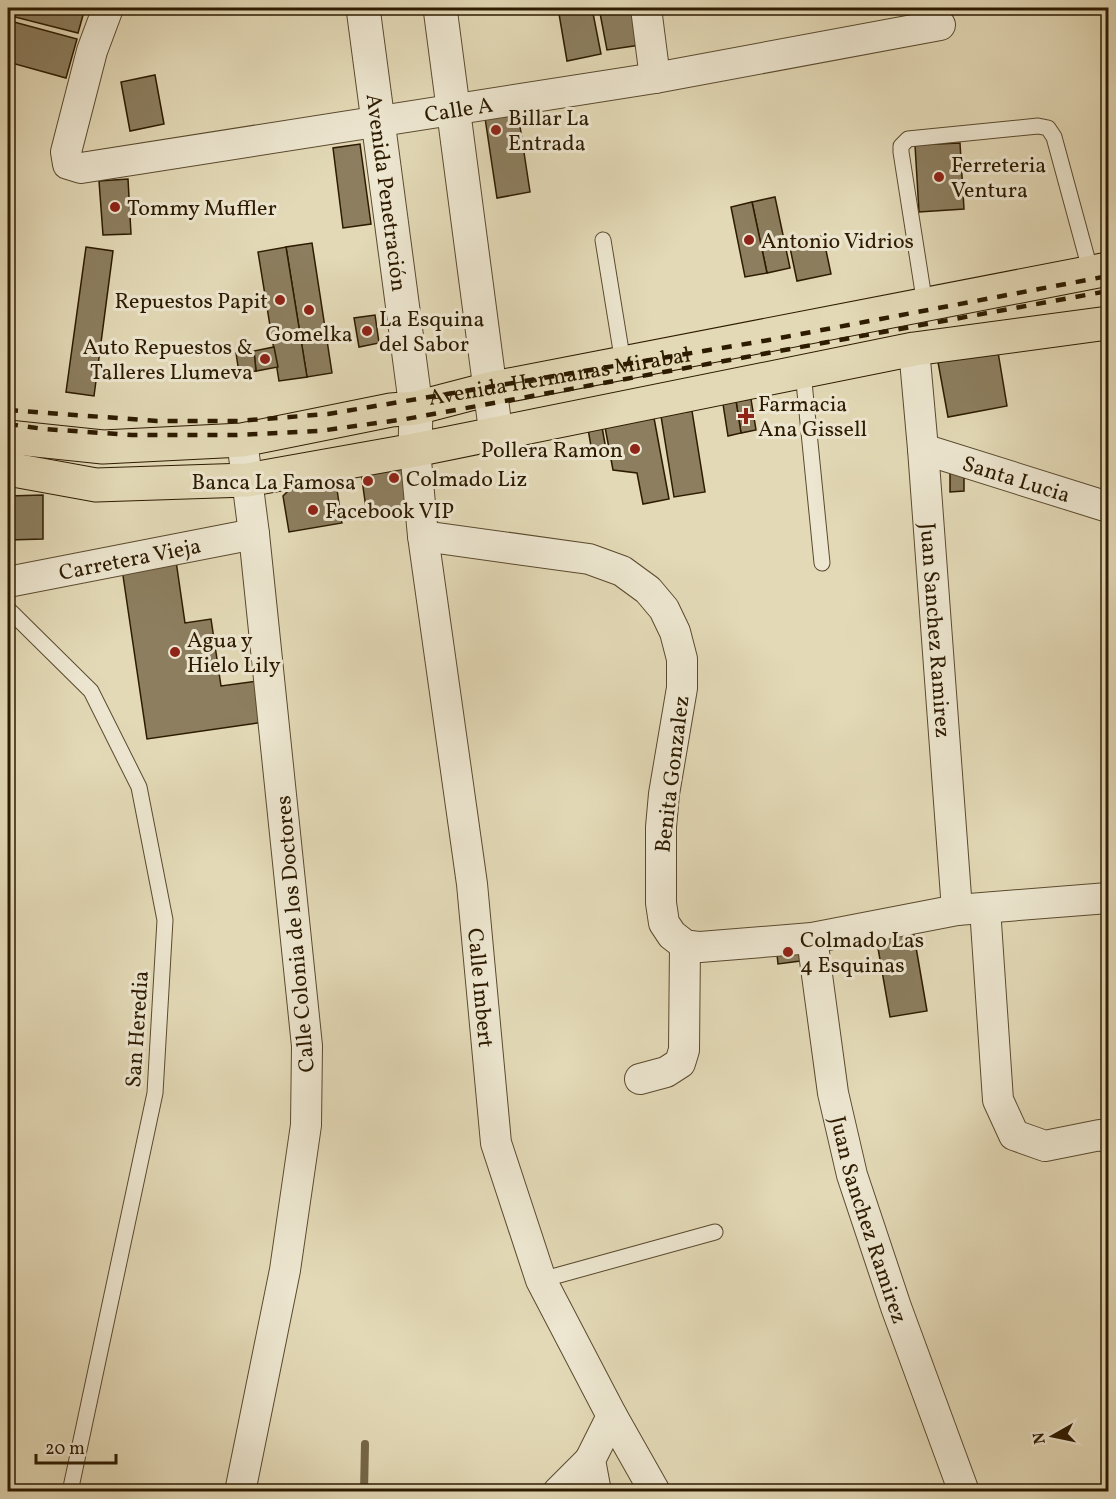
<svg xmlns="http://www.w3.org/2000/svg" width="1116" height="1499" font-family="Vollkorn,serif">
	<rect width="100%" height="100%" fill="#e3d9b6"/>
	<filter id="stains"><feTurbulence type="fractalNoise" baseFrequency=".00333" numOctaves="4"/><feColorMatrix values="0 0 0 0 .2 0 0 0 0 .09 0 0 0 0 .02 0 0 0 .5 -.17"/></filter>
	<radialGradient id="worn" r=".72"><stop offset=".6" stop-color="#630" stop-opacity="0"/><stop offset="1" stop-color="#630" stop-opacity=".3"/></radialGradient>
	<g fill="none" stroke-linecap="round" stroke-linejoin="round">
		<polyline stroke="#756648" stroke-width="8" points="364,1492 365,1444"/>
	</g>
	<g fill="#8c7e5f" stroke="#2d1b00" stroke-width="1.5">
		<polygon points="18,8 85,8 78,33 15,17"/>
		<polygon points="558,8 592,8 601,54 567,61"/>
		<polygon points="599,8 634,8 640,45 607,50"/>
		<polygon points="14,22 77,39 66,78 8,62 8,45"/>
		<polygon points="155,75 164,124 130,131 121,82"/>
		<polygon points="518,113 530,192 497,198 485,118"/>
		<polygon points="960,143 964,209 919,212 915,145"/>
		<polygon points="360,144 371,224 343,228 333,148"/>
		<polygon points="128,179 131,234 103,235 99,181"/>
		<polygon points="775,197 790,268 767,273 752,202"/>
		<polygon points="752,202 767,273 745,277 731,207"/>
		<polygon points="823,236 831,274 797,281 789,243"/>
		<polygon points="312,243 332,373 307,377 286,247"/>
		<polygon points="86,247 113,251 94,396 66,392"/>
		<polygon points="286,247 307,377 279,381 258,252"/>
		<polygon points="375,315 379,343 359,347 354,318"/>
		<polygon points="274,347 278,367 256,371 254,351"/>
		<polygon points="254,351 256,371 239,373 236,353"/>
		<polygon points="998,352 1007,406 948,417 938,362"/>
		<polygon points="751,399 756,430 741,433 736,401"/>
		<polygon points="736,401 741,433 728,436 723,404"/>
		<polygon points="692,411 705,492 674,497 661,416"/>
		<polygon points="654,418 669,499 643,504 637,473 613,470 605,427"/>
		<polygon points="602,427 607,455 593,458 588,429"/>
		<polygon points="950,466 964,466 964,491 950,492"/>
		<polygon points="403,467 409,509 367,515 361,473"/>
		<polygon points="336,483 342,523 289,532 283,496 289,490"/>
		<polygon points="43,495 43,539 8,540 8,496"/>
		<polygon points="175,554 185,623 211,619 221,686 258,681 264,722 147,739 121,562"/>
		<polygon points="912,924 927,1011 890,1017 875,931"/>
		<polygon points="797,941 800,961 778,964 776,944"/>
	</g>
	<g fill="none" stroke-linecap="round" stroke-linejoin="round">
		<g stroke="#5a4a2e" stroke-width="17">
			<g id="service">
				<polyline points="603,240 623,363"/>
				<polyline points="925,305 901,152 901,146 908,139 1038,126 1048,128 1054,137 1091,273"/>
				<polyline points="803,372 822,563"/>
				<polyline points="8,609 91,691 139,787 165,920 155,1093 70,1492"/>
				<polyline points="541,1280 715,1232"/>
			</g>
		</g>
		<g stroke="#5a4a2e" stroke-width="32">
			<g id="minor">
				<path id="s1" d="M108 8 92 51 66 152 68 164 81 168 655 78 940 25"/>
				<polyline points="646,8 655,78"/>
				<path id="s2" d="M914 349 923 449 957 910"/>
				<path id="s3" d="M923 449 1108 507"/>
				<path id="s4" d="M415 450 423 536 472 884 496 1143 541 1280 612 1416 655 1492"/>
				<polyline points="423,536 589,559 622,571 648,590 664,609 675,632 682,659 682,688 664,794 661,827 661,903 664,923 672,935 685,945 700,947 812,938 957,910 1108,898"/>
				<path id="s5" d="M8 582 254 534"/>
				<polyline points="985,908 998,1100 1014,1135 1045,1146 1100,1135 1108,1138"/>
				<path id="s6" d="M812 938 833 1093 852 1175 896 1307 964 1492"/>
				<polyline points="640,1079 666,1072 680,1063 684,1050 685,945"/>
				<polyline points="240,1492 285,1270 306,1125 307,1046 254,534 242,440"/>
				<polyline points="558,1492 590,1460"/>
				<polyline points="596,1492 590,1460 612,1416"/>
			</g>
		</g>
		<g stroke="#5a4a2e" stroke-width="35">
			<g id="tertiary">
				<path id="s7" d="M363 8 416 408 415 450"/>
				<polyline points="440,8 496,434"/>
			</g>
		</g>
		<g stroke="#2d1b00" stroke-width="35">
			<g id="primary">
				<polyline points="8,437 103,447 242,440 391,410 416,408 489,389 1108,269"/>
				<polyline points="8,469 96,485 247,480 415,450 914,349 1108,323"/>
			</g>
		</g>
		<use href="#service" stroke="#ede6d0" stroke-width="15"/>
		<use href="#minor" stroke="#ede6d0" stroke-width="30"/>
		<use href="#tertiary" stroke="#ede6d0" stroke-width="33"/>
		<use href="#primary" stroke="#e3d9b6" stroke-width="33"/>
		<g stroke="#2d1b00" stroke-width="4.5" stroke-dasharray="10 10" stroke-linecap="butt">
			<path id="s8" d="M8 410 157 421H238L328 414 769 340 1108 276"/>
			<polyline points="8,424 44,429 132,435 236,435 319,431 406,419 1108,291"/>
		</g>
	</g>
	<g fill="#8f2418" stroke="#ede6d0" stroke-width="2">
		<circle cx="496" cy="130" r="6"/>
		<circle cx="939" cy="177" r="6"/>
		<circle cx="115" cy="207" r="6"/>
		<circle cx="749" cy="240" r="6"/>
		<circle cx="280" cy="300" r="6"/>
		<circle cx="309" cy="310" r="6"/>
		<circle cx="367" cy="331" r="6"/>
		<circle cx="265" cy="359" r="6"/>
		<path d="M743 407h6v6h6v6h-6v6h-6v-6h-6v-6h6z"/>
		<circle cx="635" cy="449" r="6"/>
		<circle cx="394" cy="478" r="6"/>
		<circle cx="368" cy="481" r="6"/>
		<circle cx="313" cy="510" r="6"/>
		<circle cx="175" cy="652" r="6"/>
		<circle cx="788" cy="952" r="6"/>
	</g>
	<g text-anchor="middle" stroke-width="6" stroke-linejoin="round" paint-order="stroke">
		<g font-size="22" fill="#2d1b00" stroke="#ede6d0">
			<text dy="8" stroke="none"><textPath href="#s1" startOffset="558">Calle A</textPath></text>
			<text dy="8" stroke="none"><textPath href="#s7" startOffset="186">Avenida Penetración</textPath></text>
			<text dy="8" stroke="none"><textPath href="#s8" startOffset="555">Avenida Hermanas Mirabal</textPath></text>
			<text dy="8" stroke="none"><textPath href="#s3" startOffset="98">Santa Lucia</textPath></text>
			<text dy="8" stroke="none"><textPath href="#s5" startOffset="124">Carretera Vieja</textPath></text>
			<text dy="8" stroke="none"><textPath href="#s2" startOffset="282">Juan Sanchez Ramirez</textPath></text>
			<text transform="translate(671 774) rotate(-83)" y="8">Benita Gonzalez</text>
			<text transform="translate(294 934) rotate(-95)" y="8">Calle Colonia de los Doctores</text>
			<text dy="8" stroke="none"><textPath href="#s4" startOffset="542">Calle Imbert</textPath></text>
			<text transform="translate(136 1029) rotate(-86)" y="8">San Heredia</text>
			<text dy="8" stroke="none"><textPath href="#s6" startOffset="288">Juan Sanchez Ramirez</textPath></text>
		</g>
		<g font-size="22" fill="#2d1b00" stroke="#ede6d0" text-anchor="start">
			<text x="508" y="125">Billar La<tspan x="508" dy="25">Entrada</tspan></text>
			<text x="951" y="172">Ferreteria<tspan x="951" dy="25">Ventura</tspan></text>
			<text x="127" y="215">Tommy Muffler</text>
			<text x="761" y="248">Antonio Vidrios</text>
			<text x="268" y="308" text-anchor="end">Repuestos Papit</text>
			<text x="379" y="326">La Esquina<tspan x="379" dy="25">del Sabor</tspan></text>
			<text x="309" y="341" text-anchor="middle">Gomelka</text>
			<text x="253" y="354" text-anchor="end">Auto Repuestos &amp;<tspan x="253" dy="25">Talleres Llumeva</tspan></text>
			<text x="758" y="411">Farmacia<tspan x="758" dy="25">Ana Gissell</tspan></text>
			<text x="623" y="457" text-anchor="end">Pollera Ramon</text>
			<text x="406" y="486">Colmado Liz</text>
			<text x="356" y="489" text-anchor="end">Banca La Famosa</text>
			<text x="325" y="518">Facebook VIP</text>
			<text x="187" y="647">Agua y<tspan x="187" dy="25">Hielo Lily</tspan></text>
			<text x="800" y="947">Colmado Las<tspan x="800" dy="25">4 Esquinas</tspan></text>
		</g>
	</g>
	<rect width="1116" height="1499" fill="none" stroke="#e3d9b6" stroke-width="30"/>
	<rect x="9" y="9" width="1098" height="1481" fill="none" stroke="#2d1b00" stroke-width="3"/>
	<rect x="15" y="15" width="1086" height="1469" fill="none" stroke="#2d1b00" stroke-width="1.5"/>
	<g transform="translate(1053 1436) rotate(261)" stroke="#ede6d0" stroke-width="4.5" paint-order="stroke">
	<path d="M0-4.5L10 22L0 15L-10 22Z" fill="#2d1b00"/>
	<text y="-9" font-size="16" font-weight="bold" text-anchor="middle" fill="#2d1b00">N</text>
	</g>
	<path d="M36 1454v9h80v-9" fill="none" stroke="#2d1b00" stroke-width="3"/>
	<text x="45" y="1454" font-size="18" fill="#2d1b00" stroke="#ede6d0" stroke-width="4.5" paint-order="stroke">20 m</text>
	<rect width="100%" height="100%" filter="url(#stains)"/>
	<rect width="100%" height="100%" fill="url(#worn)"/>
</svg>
